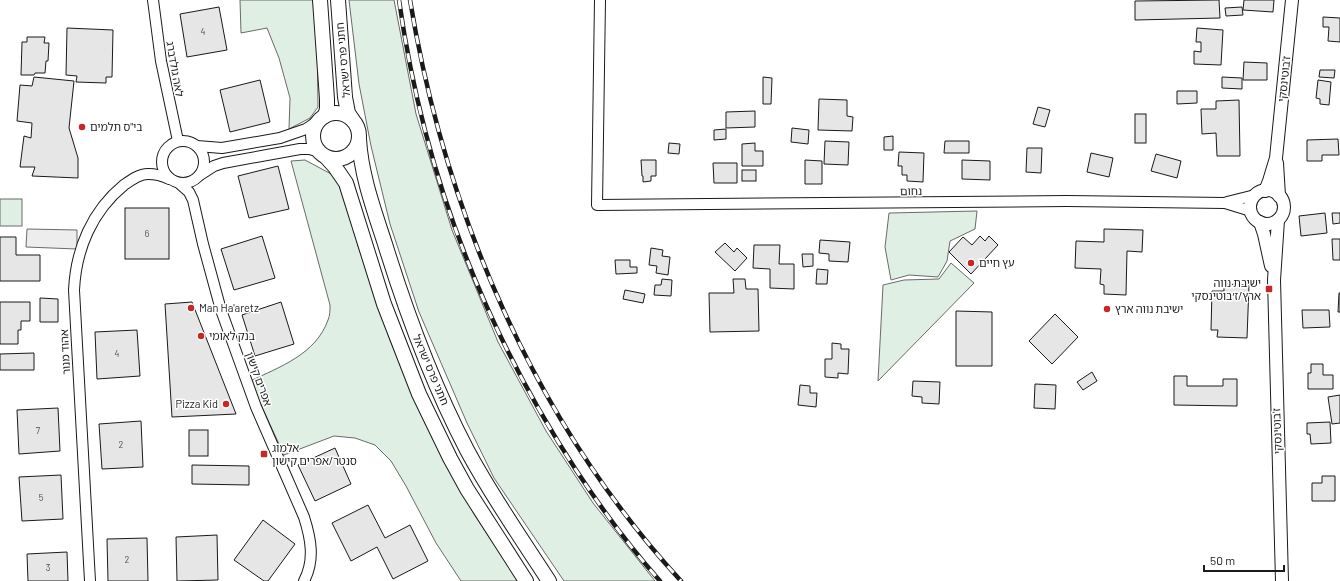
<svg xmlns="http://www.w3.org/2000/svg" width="1340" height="581" font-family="Barlow,'Noto Sans Hebrew',sans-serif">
	<rect width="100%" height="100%" fill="#fff"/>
	<g fill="#e0efe3" stroke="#6a6a6a">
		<polygon points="240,0 313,0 317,33 318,107 310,118 289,129 290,98 279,58 267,28 241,33"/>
		<polygon points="349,0 394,0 416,114 452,230 498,342 546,431 593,503 655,581 564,581 494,478 467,423 419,312 390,224 371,146 359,84"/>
		<path d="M305 160 333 175 347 198 358 246 390 340 419 409 474 514 518 581H461L436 543 406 486 391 461 375 445 355 438 334 436 284 455 250 381C280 367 316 354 328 320 330 316 330 310 330 305L291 161Z"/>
		<rect x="0" y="199" width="22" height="27"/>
		<polygon points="977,211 975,229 950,241 947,261 938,277 909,275 891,280 885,247 889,213"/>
		<polygon points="951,263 974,283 878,381 883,285 904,280 939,279"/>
	</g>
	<polygon fill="#ededed" stroke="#6a6a6a" points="27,229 77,230 77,249 26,247"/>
	<g fill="#e6e6e6" stroke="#1a1a1a">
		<polygon points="1219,0 1220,18 1135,20 1135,1"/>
		<polygon points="1244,0 1274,0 1273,12 1243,10"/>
		<polygon points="219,7 227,50 187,57 180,14"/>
		<polygon points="1242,7 1243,15 1226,16 1225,8"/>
		<polygon points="1323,17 1340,18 1340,42 1328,41 1329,27 1323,27"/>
		<polygon points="67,28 113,30 112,77 106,77 106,83 76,82 77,76 66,75"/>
		<polygon points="1197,28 1223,30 1221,65 1194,64 1194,51 1201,52 1201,42 1196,42"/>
		<polygon points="27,37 45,37 44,43 49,43 48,61 46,61 45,73 35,73 34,75 21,75 22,42 27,42"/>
		<polygon points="1244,62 1267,63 1267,80 1243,80"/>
		<polygon points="1320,70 1335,70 1334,78 1319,77"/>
		<polygon points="34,77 74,81 69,128 78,158 78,178 32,176 35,167 20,167 24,136 31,138 32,123 17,121 20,85 32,86"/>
		<polygon points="763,77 772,78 771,104 763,104"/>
		<polygon points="1222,77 1242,78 1242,89 1222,88"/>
		<polygon points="260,80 270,122 230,132 220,90"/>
		<polygon points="1318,80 1331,82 1329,105 1320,104 1320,99 1316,98"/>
		<polygon points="1177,91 1197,91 1197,103 1177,104"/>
		<polygon points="819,99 847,100 847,116 853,117 852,131 818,130"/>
		<polygon points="1239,100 1240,156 1217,156 1216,133 1202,134 1201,109 1216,109 1216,101"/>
		<polygon points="1038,107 1050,110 1045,127 1033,124"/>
		<polygon points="755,111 755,127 726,128 726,112"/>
		<rect x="1135" y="114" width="11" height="29"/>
		<polygon points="792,128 809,130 808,144 791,142"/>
		<polygon points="726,129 726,139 714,140 714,130"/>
		<polygon points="893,136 893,150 884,150 884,137"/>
		<polygon points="1338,139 1339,155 1322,155 1322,161 1307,161 1307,140"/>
		<polygon points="825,141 849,142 848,165 824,164"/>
		<polygon points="945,141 969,141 969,153 944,153"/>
		<polygon points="669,143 680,144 679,154 668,153"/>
		<polygon points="755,143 755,151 763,151 763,166 742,166 742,144"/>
		<polygon points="1027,148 1042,148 1041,173 1026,172"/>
		<polygon points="899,152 924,153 923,182 907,181 907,175 902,175 902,166 898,166"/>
		<polygon points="1091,153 1113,158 1109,177 1087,172"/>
		<polygon points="1156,154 1181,161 1177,178 1151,171"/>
		<polygon points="641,160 656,160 656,176 651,176 651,181 643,182 643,176 642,176"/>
		<polygon points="805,160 822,161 822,184 805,184"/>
		<polygon points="962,160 990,161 990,180 962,179"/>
		<polygon points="713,163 737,163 737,183 714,183"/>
		<polygon points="278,166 289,209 249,218 238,176"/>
		<rect x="742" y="170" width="14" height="11"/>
		<rect x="125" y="208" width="44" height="51"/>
		<polygon points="1325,213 1327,233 1301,236 1299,216"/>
		<polygon points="1332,213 1340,213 1340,223 1333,224"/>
		<polygon points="1104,229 1143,230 1142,252 1127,251 1126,295 1104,294 1104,285 1100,284 1101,269 1075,268 1076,241 1104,242"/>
		<polygon points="262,236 275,278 234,290 221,249"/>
		<polygon points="980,236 985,241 989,236 998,245 971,274 949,252 963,237 972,245"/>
		<polygon points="0,237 16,237 16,255 40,255 40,281 0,281"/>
		<polygon points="1332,239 1340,239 1340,260 1333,260"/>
		<polygon points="820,240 850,242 848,262 829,261 829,254 819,253"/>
		<polygon points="725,243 734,252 737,248 747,258 735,271 715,252"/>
		<polygon points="754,245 780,245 779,264 794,264 794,289 770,288 770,269 753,268"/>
		<polygon points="651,248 663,250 662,256 670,257 668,275 656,273 657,266 649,265"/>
		<polygon points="802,254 813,254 813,266 803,267"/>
		<polygon points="615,260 630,260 630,267 637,267 637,273 616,274"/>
		<polygon points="817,269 828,270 827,284 816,284"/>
		<polygon points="662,279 672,280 671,296 654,295 655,285 661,285"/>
		<polygon points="733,279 745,279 746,289 758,289 759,331 710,332 709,293 734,293"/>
		<polygon points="1224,284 1249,285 1247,338 1217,337 1218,330 1211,330 1212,291 1224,291"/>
		<polygon points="625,290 645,294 643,303 623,299"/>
		<polygon points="1339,293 1340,293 1340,312 1338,312"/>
		<polygon points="40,298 58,299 58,322 40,322"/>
		<polygon points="0,302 30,302 30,321 21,321 21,330 18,330 18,344 0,344"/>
		<polygon points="192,302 236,414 172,417 165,304"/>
		<polygon points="281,302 294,344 255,356 242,315"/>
		<polygon points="1302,310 1329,310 1330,327 1303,328"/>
		<polygon points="956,311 992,312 992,366 956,366"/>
		<polygon points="1055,314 1078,337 1052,364 1029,341"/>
		<polygon points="137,330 140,376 97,379 95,332"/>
		<polygon points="832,343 841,344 841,349 849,349 848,374 838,373 838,378 825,377 825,359 832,359"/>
		<polygon points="34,353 34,370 0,370 0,354"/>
		<polygon points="1311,364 1323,364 1323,375 1333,375 1333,389 1308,389 1308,373 1311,373"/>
		<polygon points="1092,372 1097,381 1083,390 1077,382"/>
		<polygon points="1174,376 1187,376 1187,386 1223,386 1223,379 1237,379 1237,406 1174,405"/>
		<polygon points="913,381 940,382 939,404 922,403 922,397 912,396"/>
		<polygon points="1035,384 1056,385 1055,409 1034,408"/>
		<polygon points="800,385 810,386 810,393 817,393 816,407 798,405"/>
		<polygon points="1340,395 1340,423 1332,424 1328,397"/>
		<polygon points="58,408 60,451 19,454 17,410"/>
		<polygon points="141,421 143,467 102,469 99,424"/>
		<polygon points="1330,422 1331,443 1311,444 1310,434 1307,434 1307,423"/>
		<rect x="189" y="430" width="19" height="26"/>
		<polygon points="335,448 351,484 315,501 298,465"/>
		<polygon points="192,465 249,466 249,485 192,484"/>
		<polygon points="61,475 63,519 22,521 19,477"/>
		<polygon points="1322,476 1335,476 1335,501 1312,501 1312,483 1322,483"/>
		<polygon points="368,505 385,538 410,525 428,561 393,579 377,547 351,561 332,523"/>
		<polygon points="263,520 295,544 268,581 264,581 234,560"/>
		<polygon points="217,535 218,580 177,581 176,537"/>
		<polygon points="147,538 148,581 108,581 107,539"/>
		<polygon points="67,552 68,581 28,581 27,554"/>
	</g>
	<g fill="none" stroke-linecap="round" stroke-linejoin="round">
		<g stroke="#1a1a1a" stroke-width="12">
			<g id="minor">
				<polyline points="153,0 161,61 178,141"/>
				<polyline points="600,0 597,205 1067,201 1225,203 1251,211"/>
				<circle cx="183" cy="162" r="21"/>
				<polyline points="197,146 222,148 280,138 306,129 318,121"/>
				<polyline points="200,175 214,166 223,163 300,149 309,149 320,152"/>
				<path d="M180 184 189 192 193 200 203 244 221 310 256 407 304 517C311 539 315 560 304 581"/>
				<polyline points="1227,202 1255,195"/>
				<path d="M90 581 74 290C76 249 92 211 124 185 131 180 139 174 148 174 155 174 163 176 169 179"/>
			</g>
		</g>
		<g stroke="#1a1a1a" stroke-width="14">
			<g id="tertiary">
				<polyline points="1277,163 1279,196"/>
				<circle cx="1267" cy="207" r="17"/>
				<polyline points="1265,191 1269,181 1276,158 1292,0"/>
				<polyline points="1278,220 1274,280 1282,581"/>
				<polyline points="1260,222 1264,234 1271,266"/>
			</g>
		</g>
		<g stroke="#1a1a1a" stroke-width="16">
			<g id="secondary">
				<polyline points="320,0 327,99 327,109 325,116"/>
				<polyline points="338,0 345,97 348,113 352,119"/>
				<circle cx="336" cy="136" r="23"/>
				<path d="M359 139C361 175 374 210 385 244 407 315 433 385 467 450 491 495 521 538 549 581"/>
				<polyline points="326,157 335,167 346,183 384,304 419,394 450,458 467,489 526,581"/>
			</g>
		</g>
		<use href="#minor" stroke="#fff" stroke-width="10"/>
		<use href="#tertiary" stroke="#fff" stroke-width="12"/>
		<use href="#secondary" stroke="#fff" stroke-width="14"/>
		<g stroke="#1a1a1a" stroke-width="4.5">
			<g id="rail">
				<path d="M399 0C423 170 482 326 576 470 601 508 629 546 660 581"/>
				<path d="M410 0C445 212 534 421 681 581"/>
			</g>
		</g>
		<use href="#rail" stroke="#fff" stroke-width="3" stroke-dasharray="9" stroke-linecap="butt"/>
	</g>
	<g fill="#c62828" stroke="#fff" stroke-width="1.5">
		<circle cx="82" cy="127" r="4"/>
		<circle cx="971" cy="263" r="4"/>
		<rect x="1265" y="285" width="8" height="8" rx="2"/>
		<circle cx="191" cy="308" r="4"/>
		<circle cx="1107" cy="309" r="4"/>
		<circle cx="201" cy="336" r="4"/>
		<circle cx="226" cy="404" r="4"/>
		<rect x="260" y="450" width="8" height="8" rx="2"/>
	</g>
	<g text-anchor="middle" stroke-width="3" stroke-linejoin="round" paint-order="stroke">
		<g font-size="9" fill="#4d4d4d">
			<text x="203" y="35">4</text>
			<text x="147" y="237">6</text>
			<text x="117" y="357">4</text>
			<text x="38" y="434">7</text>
			<text x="121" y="448">2</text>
			<text x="41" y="501">5</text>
			<text x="127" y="563">2</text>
			<text x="48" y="571">3</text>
		</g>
		<g font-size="11" fill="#1a1a1a" stroke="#fff">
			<text transform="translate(343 60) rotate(-95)" y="4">חתני פרס ישראל</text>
			<text transform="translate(175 69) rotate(80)" y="4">לאה גולדברג</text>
			<text transform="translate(1284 79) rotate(-84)" y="4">ז'בוטינסקי</text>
			<text transform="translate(911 191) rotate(-1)" y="4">נחום</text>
			<text transform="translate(65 352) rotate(-93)" y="4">אהוד מנור</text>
			<text transform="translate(431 370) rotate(67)" y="4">חתני פרס ישראל</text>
			<text transform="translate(259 379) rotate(70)" y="4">אפרים קישון</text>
			<text transform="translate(1277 431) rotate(-92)" y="4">ז'בוטינסקי</text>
		</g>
		<g font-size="11" fill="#1a1a1a" stroke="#fff" text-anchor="start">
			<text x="90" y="131">בי"ס תלמים</text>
			<text x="979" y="267">עץ חיים</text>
			<text x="1261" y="287" text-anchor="end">ישיבת נווה<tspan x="1261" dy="13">ארץ/ז׳בוטינסקי</tspan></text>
			<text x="199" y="312">Man Ha'aretz</text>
			<text x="1115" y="313">ישיבת נווה ארץ</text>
			<text x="209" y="340">בנק לאומי</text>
			<text x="218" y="408" text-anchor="end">Pizza Kid</text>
			<text x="272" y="452">אלמוג<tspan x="272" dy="13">סנטר/אפרים קישון</tspan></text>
		</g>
	</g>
	<path d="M1204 565v6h80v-6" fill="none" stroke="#1a1a1a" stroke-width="2"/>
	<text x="1210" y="565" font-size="12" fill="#1a1a1a" stroke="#ffffff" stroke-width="3" paint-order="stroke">50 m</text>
</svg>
